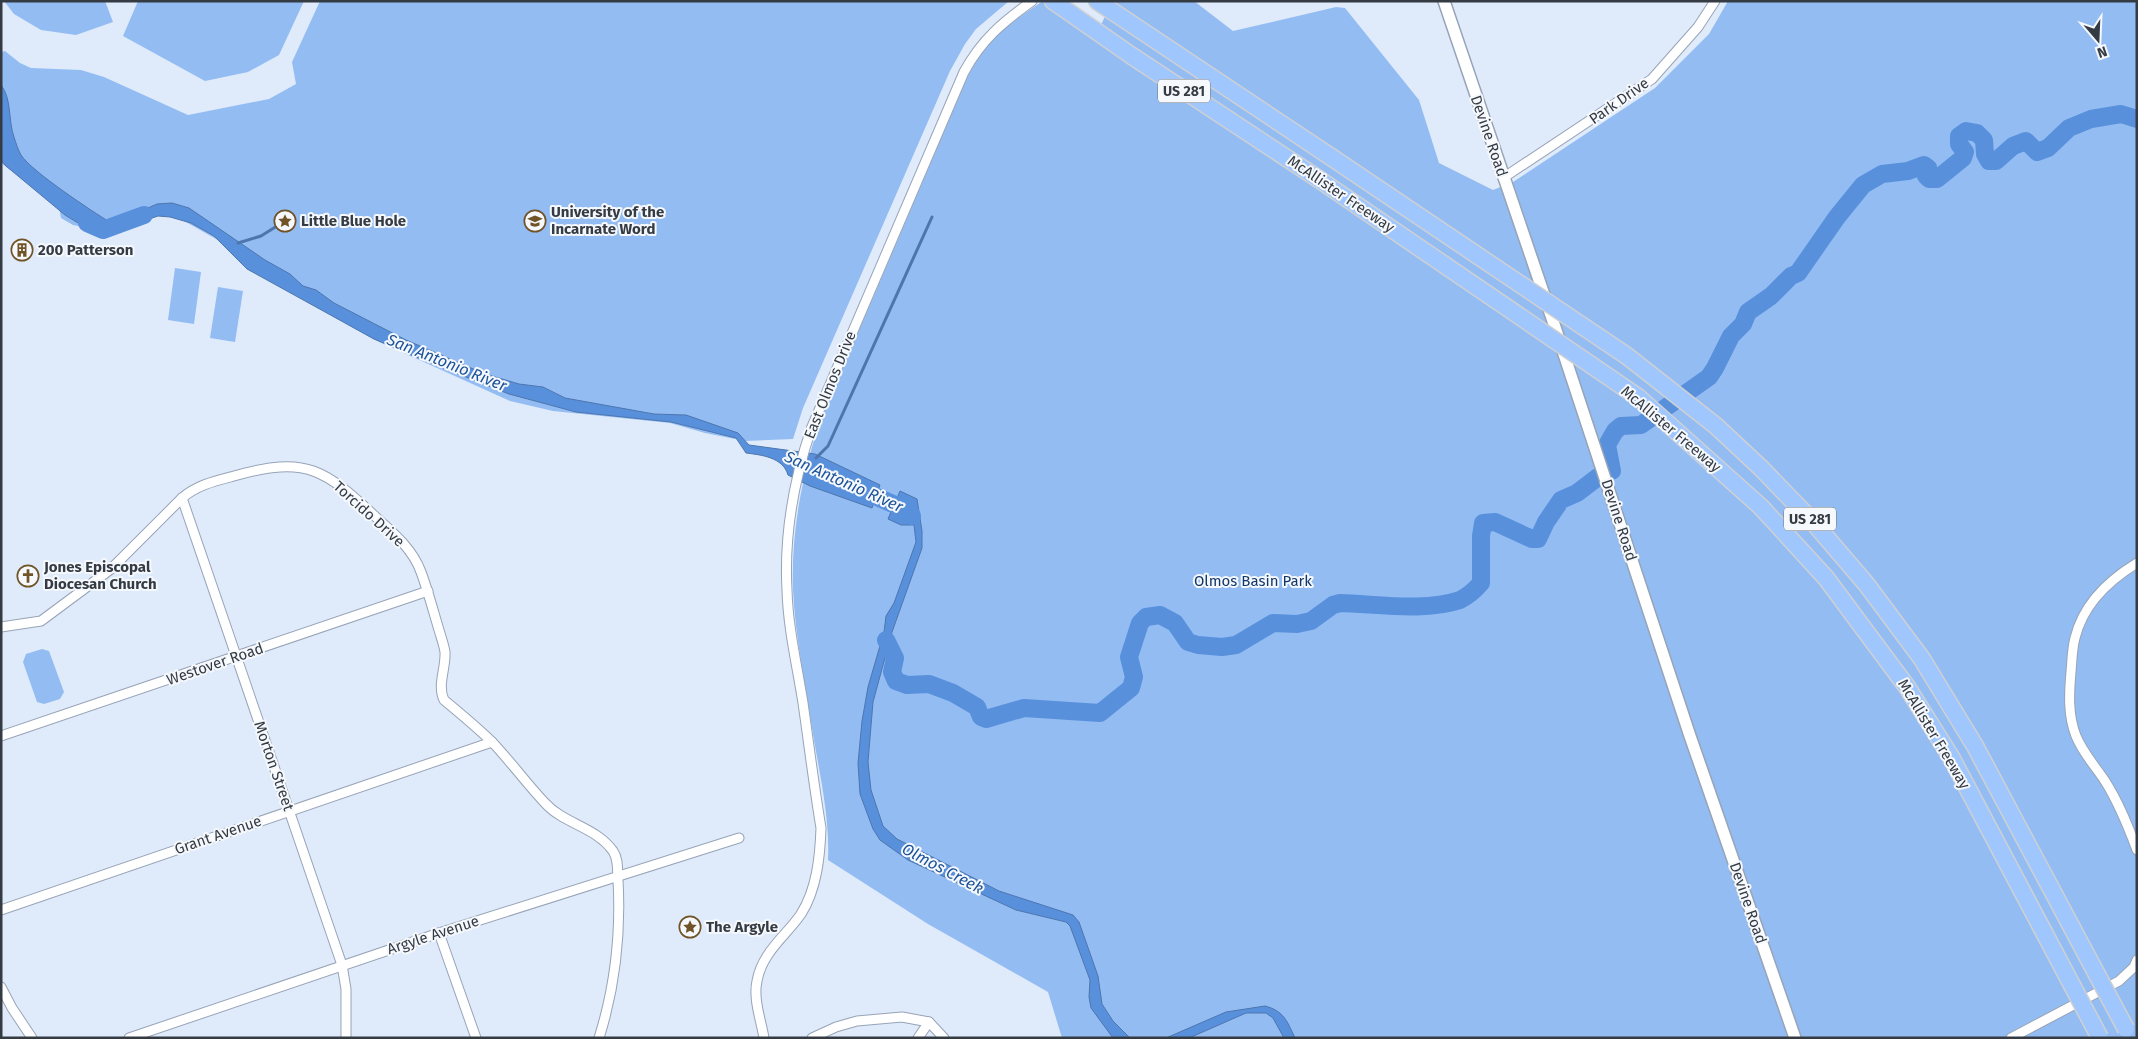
<svg xmlns="http://www.w3.org/2000/svg" width="2138" height="1039" font-family="'Fira Sans',sans-serif">
	<rect width="100%" height="100%" fill="#dfebfb"/>
	<g fill="#93bcf3">
		<polygon points="4,1 105,1 113,22 76,35 41,30 14,14"/>
		<polygon points="138,1 304,1 279,55 248,72 205,81 123,36"/>
		<polygon points="320,1 1009,1 976,29 965,44 950,71 803,408 793,439 745,441 705,433 670,423 553,411 510,401 373,339 329,314 232,248 177,217 153,208 136,209 103,225 90,228 73,225 61,218 59,207 1,163 1,52 5,51 20,63 31,68 81,70 104,77 188,115 269,99 296,84 292,62"/>
		<path d="M1043 1H1046L1096 36 1112 1H1194L1233 31 1336 7 1345 8 1419 100 1439 163 1493 190 1513 182 1655 88 1709 34 1728 1H2137V1038H1062L1048 992 928 924 828 860C830 816 819 772 812 728 805 682 795 635 793 589 791 532 802 477 819 424L967 78C988 37 1006 26 1043 1Z"/>
		<polygon points="175,268 201,272 194,324 168,320"/>
		<polygon points="218,287 243,291 235,342 210,338"/>
		<polygon points="42,649 49,651 64,692 60,699 44,704 37,702 23,662 26,654"/>
	</g>
	<g fill="#5890dc" stroke="#4e76ae">
		<path d="M1 85C12 99 8 120 14 137 16 143 18 150 21 155 32 172 92 211 111 223L105 236 101 237 65 215 6 166 1 160Z"/>
		<path d="M172 203 189 208 265 260 290 274 303 286 316 290 334 303 406 340 485 374 519 384 543 387 565 398 654 414 686 415 738 433 749 445 815 454 880 485 872 508 810 486 788 475C783 457 761 455 746 453L736 438 671 422 576 412 509 394 423 360 374 339 247 269 214 236 191 223 170 217 158 216 117 230 125 218 157 204Z"/>
		<polygon points="900,491 917,499 922,531 922,548 892,632 873,702 868,762 871,790 883,826 897,839 999,891 1073,915 1079,922 1098,976 1102,1004 1113,1021 1130,1038 1113,1038 1091,1008 1089,997 1090,980 1070,926 1066,922 1016,910 908,860 880,840 873,829 860,794 858,763 862,721 868,687 884,632 886,616 894,603 916,542 914,525 901,525 888,519"/>
		<path d="M1265 1006C1284 1011 1287 1021 1295 1038H1284L1273 1018 1266 1013H1246L1189 1038H1166L1226 1012Z"/>
	</g>
	<g fill="none" stroke-linecap="round" stroke-linejoin="round">
		<g stroke="#4e76ae" stroke-width="3">
			<polyline points="238,243 261,236 285,221"/>
			<polyline points="816,458 828,446 932,217"/>
		</g>
		<g stroke="#5890dc" stroke-width="18">
			<polyline points="87,223 103,230 144,215"/>
			<polyline points="1612,471 1607,445 1615,431 1621,426 1641,425 1709,377 1715,368 1731,336 1743,324 1748,312 1771,296 1791,276 1798,273 1837,217 1863,185 1882,174 1908,171 1924,165 1928,168 1926,176 1929,179 1937,179 1963,158 1965,152 1959,144 1959,136 1966,131 1977,133 1984,140 1985,154 1989,161 1996,161 2013,146 2026,141 2037,152 2048,148 2069,128 2091,119 2121,114 2137,119"/>
			<polyline points="854,487 909,511 912,516"/>
			<path d="M886 640 895 658 892 672 896 681 907 685 929 684 953 693 977 707 981 717 986 719 1024 708 1100 713 1131 688 1134 677 1129 657 1140 623 1146 617 1160 615 1175 623 1188 642 1198 645 1222 647 1236 645 1273 623 1297 624 1311 621 1333 605 1340 603C1377 604 1425 612 1460 600 1468 596 1475 590 1481 583V536L1483 523 1495 522 1532 539H1538L1546 522 1561 500 1577 493 1598 477"/>
		</g>
		<g stroke="#97a4b7" stroke-width="11">
			<g id="minor">
				<polyline points="1503,178 1652,79 1698,27 1715,1"/>
				<polyline points="182,498 342,965 346,989 346,1038"/>
				<path d="M2137 563C2109 580 2083 605 2075 638 2072 649 2072 661 2071 672 2069 694 2068 716 2076 736 2083 753 2095 766 2105 781 2119 803 2128 826 2137 850"/>
				<path d="M1 627 41 621 111 569 182 498C197 485 215 481 234 476 308 455 325 470 378 519 395 534 413 550 421 572 428 591 433 610 439 630 441 637 444 645 445 652 446 668 437 685 444 700 461 714 478 728 493 743 511 762 527 784 545 803 564 824 596 827 613 851 619 860 617 870 618 880 621 933 615 987 599 1038"/>
				<polyline points="1,736 428,591"/>
				<polyline points="1,910 492,742"/>
				<polyline points="439,933 476,1038"/>
				<polyline points="1,987 12,1008 32,1038"/>
				<polyline points="129,1038 439,933 739,838"/>
				<path d="M764 1038C761 1020 753 999 757 981 762 952 786 936 801 914 817 889 820 856 821 828 814 786 809 745 803 703 797 665 788 628 787 590 784 536 794 480 811 429L964 72C982 39 1002 23 1032 1"/>
				<polyline points="812,1038 836,1027 857,1021 902,1017 929,1022 944,1038"/>
				<polyline points="918,1038 929,1022"/>
				<polyline points="2011,1038 2119,981 2134,967 2137,960"/>
			</g>
		</g>
		<g stroke="#97a4b7" stroke-width="14">
			<polyline id="tertiary" points="1444,1 1556,330 1690,736 1795,1038"/>
		</g>
		<g stroke="#cfd0d2" stroke-width="19">
			<g id="motorway">
				<polyline points="1053,1 1132,56 1317,178"/>
				<polyline points="1097,1 1331,157"/>
			</g>
		</g>
		<use href="#minor" stroke="#fff" stroke-width="9"/>
		<use href="#tertiary" stroke="#fff" stroke-width="11"/>
		<use href="#motorway" stroke="#9fc6fd" stroke-width="16"/>
		<g stroke="#cfd0d2" stroke-width="19" stroke-linecap="butt">
			<g id="motorway-bridge">
				<polyline points="1331,157 1627,356 1716,426 1762,469 1814,523 1867,585 1922,659 1975,746 2126,1029"/>
				<polyline points="1317,178 1638,397 1761,507 1826,578 1907,687 1951,757 2100,1038"/>
			</g>
		</g>
		<use href="#motorway-bridge" stroke="#9fc6fd" stroke-width="16"/>
	</g>
	<defs>
		<g id="sight-ring" transform="scale(1.125)"><circle r="9.5" fill="#f5f8fc" stroke="#705326" stroke-width="1.5"/><path d="M0-6L1.8-2.2L6-1.7L2.9 1.2L3.7 5.4L0 3.3L-3.7 5.4L-2.9 1.2L-6-1.7L-1.8-2.2Z" fill="#705326"/></g>
		<g id="university-ring" transform="scale(1.125)"><circle r="9.5" fill="#f5f8fc" stroke="#705326" stroke-width="1.5"/><path d="M0-5L7-2L0 1L-7-2ZM-4 1L0 2.5L4 1V4Q0 6-4 4Z" fill="#705326"/></g>
		<g id="building-ring" transform="scale(1.125)"><circle r="9.5" fill="#f5f8fc" stroke="#705326" stroke-width="1.5"/><path d="M-4-6H4V6H1V3H-1V6H-4ZM-2.5-4.3h1.7v1.8h-1.7ZM.8-4.3h1.7v1.8H.8ZM-2.5-1h1.7V.8h-1.7ZM.8-1h1.7V.8H.8Z" fill="#705326"/></g>
		<g id="church-ring" transform="scale(1.125)"><circle r="9.5" fill="#f5f8fc" stroke="#705326" stroke-width="1.5"/><path d="M-1.2-6h2.4v3.5h3.3v2.4h-3.3V6h-2.4V-.1h-3.3v-2.4h3.3Z" fill="#705326"/></g>
	</defs>
	<g fill-rule="evenodd">
		<use href="#sight-ring" x="285" y="221"/>
		<use href="#university-ring" x="535" y="221"/>
		<use href="#building-ring" x="22" y="250"/>
		<use href="#church-ring" x="28" y="576"/>
		<use href="#sight-ring" x="690" y="927"/>
	</g>
	<g text-anchor="middle" stroke-width="4" stroke-linejoin="round" paint-order="stroke">
		<g fill="#f5f8fc" stroke="#6f747a" stroke-width="1">
			<rect x="1158" y="79.5" width="52" height="23" rx="4"/>
			<rect x="1784" y="507.5" width="52" height="23" rx="4"/>
		</g>
		<g font-size="14" font-weight="bold" fill="#353b43">
			<text x="1184" y="96">US 281</text>
			<text x="1810" y="524">US 281</text>
		</g>
		<g font-size="15" fill="#353b43" stroke="#f5f8fc">
			<text transform="translate(1619 101) rotate(-35)" y="5">Park Drive</text>
			<text transform="translate(1489 136) rotate(71)" y="5">Devine Road</text>
			<text transform="translate(1341 194) rotate(34)" y="5">McAllister Freeway</text>
			<text transform="translate(830 385) rotate(-68)" y="5">East Olmos Drive</text>
			<text transform="translate(1671 429) rotate(40)" y="5">McAllister Freeway</text>
			<text transform="translate(369 514) rotate(42)" y="5">Torcido Drive</text>
			<text transform="translate(1619 520) rotate(72)" y="5">Devine Road</text>
			<text transform="translate(215 664) rotate(-19)" y="5">Westover Road</text>
			<text transform="translate(1934 734) rotate(59)" y="5">McAllister Freeway</text>
			<text transform="translate(274 766) rotate(71)" y="5">Morton Street</text>
			<text transform="translate(218 835) rotate(-19)" y="5">Grant Avenue</text>
			<text transform="translate(1748 903) rotate(71)" y="5">Devine Road</text>
			<text transform="translate(433 935) rotate(-18)" y="5">Argyle Avenue</text>
		</g>
		<g font-size="15" font-weight="bold" fill="#353b43" stroke="#f5f8fc" text-anchor="start">
			<text x="551" y="217">University of the<tspan x="551" dy="17">Incarnate Word</tspan></text>
			<text x="301" y="226">Little Blue Hole</text>
			<text x="38" y="255">200 Patterson</text>
			<text x="44" y="572">Jones Episcopal<tspan x="44" dy="17">Diocesan Church</tspan></text>
			<text x="706" y="932">The Argyle</text>
		</g>
		<g font-size="15" fill="#123869" stroke="#f5f8fc">
			<text x="1253" y="586">Olmos Basin Park</text>
		</g>
		<g font-size="16" font-style="italic" fill="#1d5399" stroke="#f5f8fc">
			<text transform="translate(447 362) rotate(22)" y="6">San Antonio River</text>
			<text transform="translate(844 481) rotate(24)" y="6">San Antonio River</text>
			<text transform="translate(943 868) rotate(28)" y="6">Olmos Creek</text>
		</g>
	</g>
	<rect width="2138" height="1039" fill="none" stroke="#353b43" stroke-width="5"/>
	<g transform="translate(2098 40) rotate(161)" stroke="#f5f8fc" stroke-width="4" paint-order="stroke">
	<path d="M0-4L9 19L0 12L-9 19Z" fill="#353b43"/>
	<text y="-8" font-size="14" font-weight="bold" text-anchor="middle" fill="#353b43">N</text>
	</g>
</svg>
